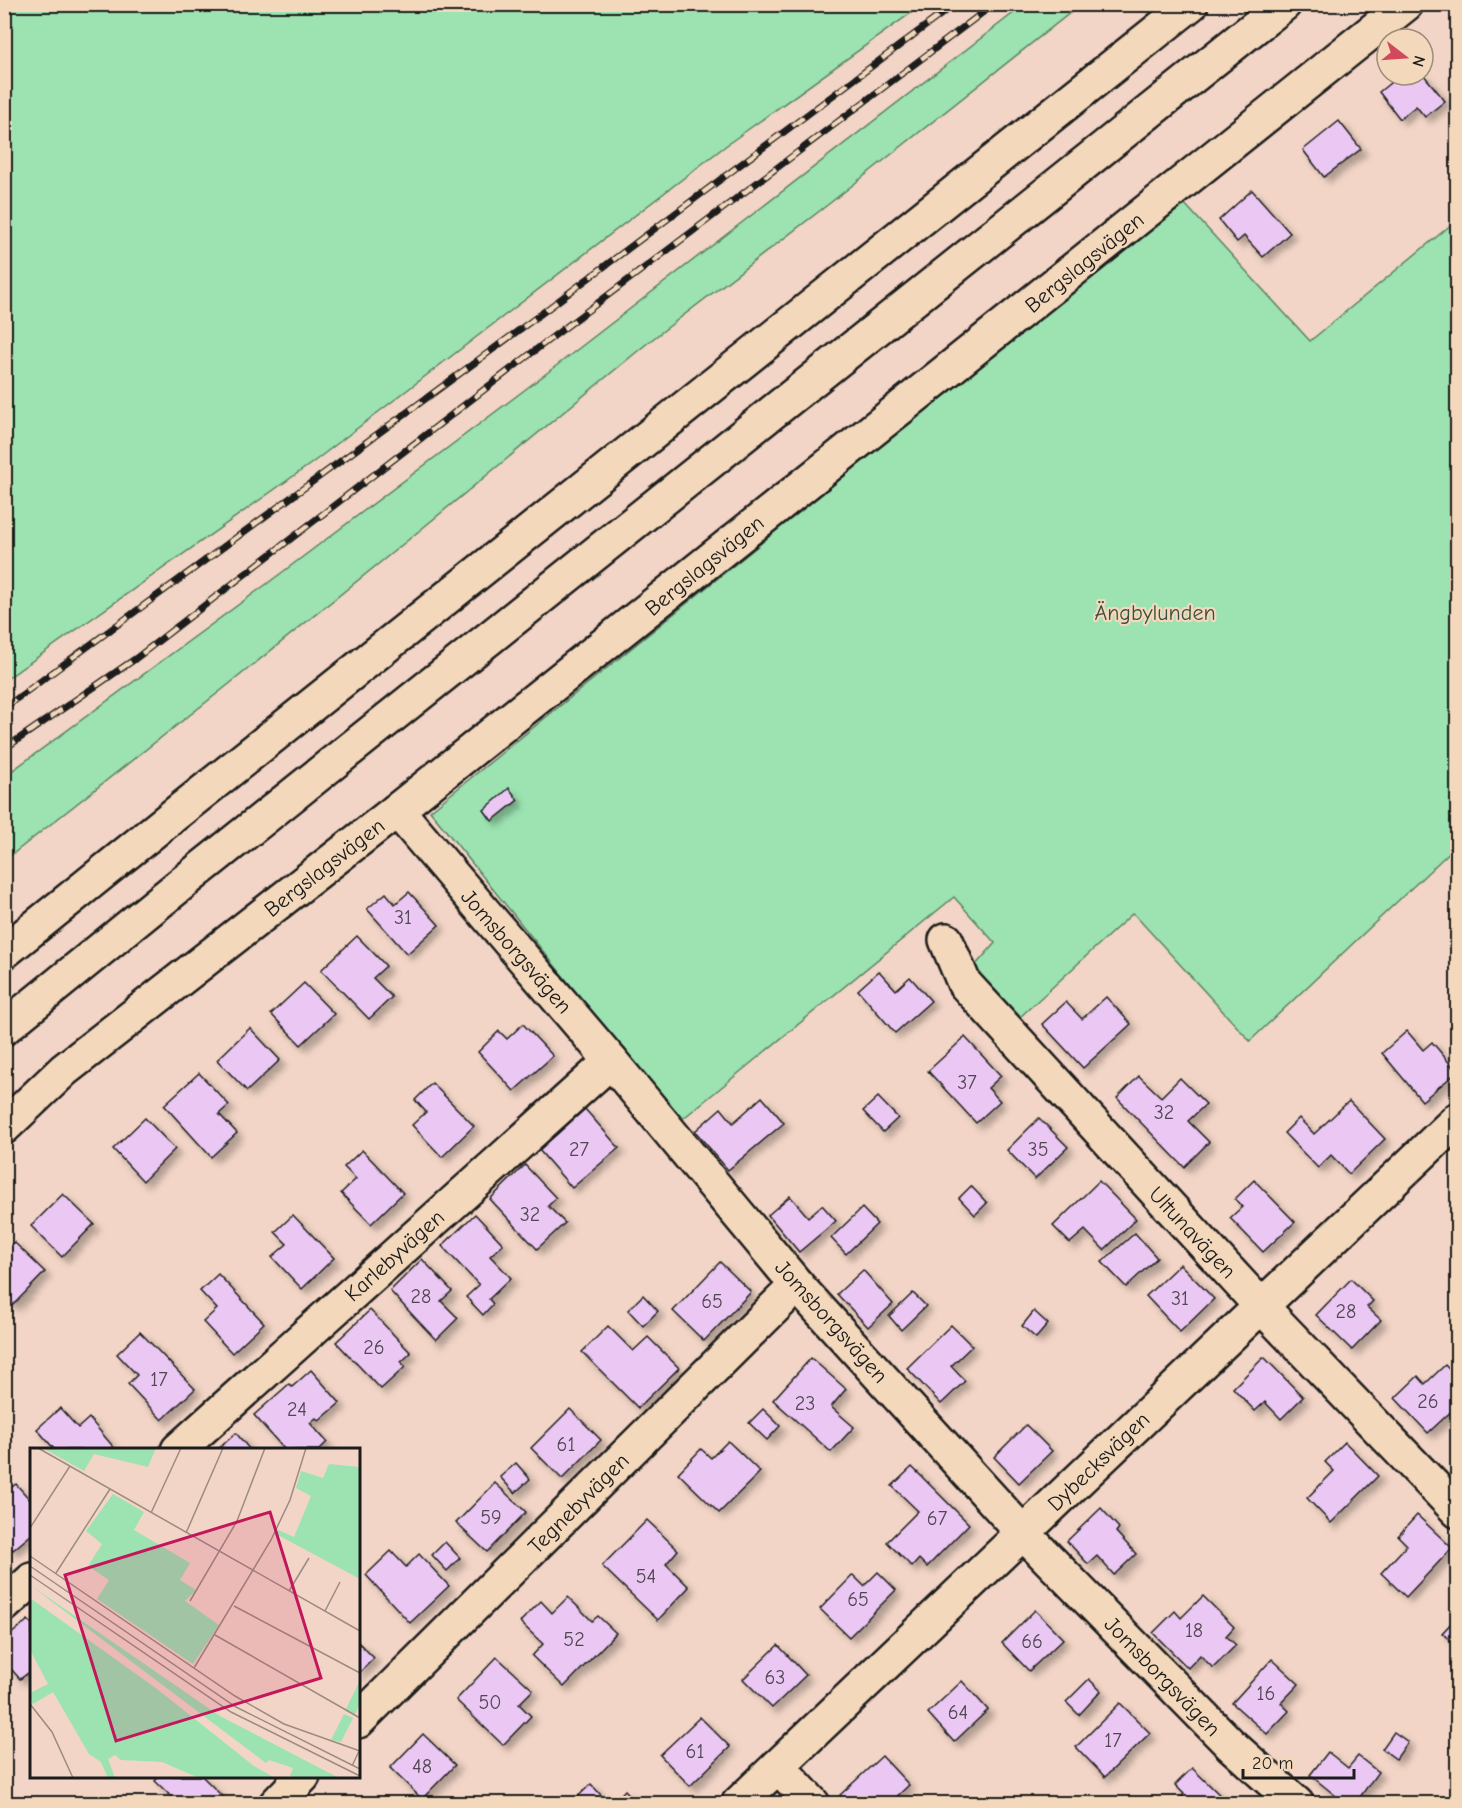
<svg xmlns="http://www.w3.org/2000/svg" width="1462" height="1808" font-family="'Comic Neue',sans-serif">
	<defs>
		<filter id="shadow"><feDropShadow dx="5.5" dy="5.5" stdDeviation="3" flood-color="#0004"/></filter>
	</defs>
	<rect width="100%" height="100%" fill="#f2d5c6"/>
	<filter id="ink" filterUnits="userSpaceOnUse"><feTurbulence type="fractalNoise" baseFrequency=".0167" numOctaves="2"/><feDisplacementMap in="SourceGraphic" scale="12" xChannelSelector="R" yChannelSelector="G"/><feConvolveMatrix kernelMatrix="1 2 1 2 8 2 1 2 1" color-interpolation-filters="sRGB"/></filter>
	<g filter="url(#ink)">
		<g fill="#9ce3b1" stroke="#5c8066" stroke-width="1.5">
			<polygon points="5,4 922,4 922,5 732,141 312,463 5,680"/>
			<polygon points="1024,5 1080,5 830,203 650,341 408,540 228,685 5,860 5,776 268,583 543,376"/>
			<polygon points="1183,202 1310,341 1457,220 1457,845 1250,1041 1133,913 1020,1017 974,967 995,943 954,897 680,1121 430,811"/>
		</g>
		<g fill="#ebc8f4" stroke="#1c1c1c" stroke-width="1.5" filter="url(#shadow)">
			<polygon points="1423,74 1445,101 1425,117 1416,106 1400,119 1379,92 1400,75"/>
			<polygon points="1339,121 1361,149 1324,177 1303,150"/>
			<polygon points="1252,190 1290,233 1263,257 1244,236 1237,242 1219,220"/>
			<polygon points="509,788 518,800 492,821 484,810"/>
			<polygon points="409,892 439,925 407,954 367,909 386,893 395,904"/>
			<polygon points="357,936 386,966 373,978 392,997 369,1019 321,970"/>
			<polygon points="879,971 896,990 910,977 931,1001 895,1033 858,990"/>
			<polygon points="304,983 334,1014 301,1045 271,1014"/>
			<polygon points="1106,997 1131,1024 1083,1068 1042,1024 1066,1002 1082,1019"/>
			<polygon points="523,1024 553,1056 514,1091 478,1052 499,1031 507,1039"/>
			<polygon points="250,1028 280,1060 247,1091 217,1060"/>
			<polygon points="1407,1031 1423,1050 1432,1042 1457,1072 1422,1101 1382,1053"/>
			<polygon points="965,1037 1001,1076 988,1088 1000,1101 976,1123 928,1071"/>
			<polygon points="199,1073 229,1105 219,1114 237,1133 211,1157 164,1105"/>
			<polygon points="1139,1076 1161,1097 1180,1078 1206,1104 1188,1121 1209,1142 1184,1167 1117,1098"/>
			<polygon points="432,1083 474,1126 442,1157 412,1125 426,1112 415,1100"/>
			<polygon points="762,1097 784,1123 728,1170 695,1131 721,1108 733,1123"/>
			<polygon points="878,1097 898,1118 883,1132 863,1111"/>
			<polygon points="1349,1101 1385,1139 1349,1174 1331,1155 1318,1168 1284,1133 1299,1118 1314,1134"/>
			<polygon points="585,1109 619,1148 572,1188 539,1150"/>
			<polygon points="145,1118 175,1149 143,1181 113,1149"/>
			<polygon points="1039,1118 1068,1147 1035,1179 1007,1150"/>
			<polygon points="362,1150 403,1193 371,1224 341,1193 356,1179 344,1167"/>
			<polygon points="525,1165 556,1198 548,1206 565,1223 537,1249 490,1199"/>
			<polygon points="1254,1180 1295,1222 1263,1252 1230,1218 1242,1207 1235,1199"/>
			<polygon points="1099,1181 1136,1219 1104,1250 1085,1230 1070,1243 1053,1226"/>
			<polygon points="971,1186 987,1203 975,1215 959,1198"/>
			<polygon points="63,1194 94,1224 62,1257 31,1226"/>
			<polygon points="790,1196 808,1217 822,1205 836,1221 799,1252 768,1215"/>
			<polygon points="862,1208 877,1224 846,1254 831,1238"/>
			<polygon points="475,1214 503,1244 490,1256 511,1278 489,1299 493,1304 483,1315 466,1297 479,1285 442,1246"/>
			<polygon points="293,1215 334,1258 302,1289 272,1257 287,1244 275,1232"/>
			<polygon points="1135,1233 1157,1258 1126,1287 1102,1262"/>
			<polygon points="14,1242 45,1272 13,1305 4,1296 4,1252"/>
			<polygon points="422,1259 452,1291 441,1301 458,1318 436,1340 390,1291"/>
			<polygon points="720,1262 751,1292 704,1341 673,1311"/>
			<polygon points="1180,1264 1214,1299 1180,1332 1146,1296"/>
			<polygon points="863,1270 893,1304 868,1327 837,1294"/>
			<polygon points="218,1274 264,1323 232,1353 203,1322 217,1309 200,1291"/>
			<polygon points="1351,1279 1373,1301 1367,1307 1381,1320 1352,1350 1316,1315"/>
			<polygon points="913,1293 926,1306 901,1330 889,1316"/>
			<polygon points="643,1295 658,1311 643,1326 628,1310"/>
			<polygon points="370,1310 411,1353 401,1362 405,1367 381,1389 336,1342"/>
			<polygon points="1034,1311 1048,1324 1036,1338 1022,1326"/>
			<polygon points="951,1325 972,1346 951,1366 965,1381 941,1404 907,1368"/>
			<polygon points="608,1326 633,1351 648,1337 679,1368 638,1408 582,1352"/>
			<polygon points="140,1332 195,1389 162,1420 128,1384 137,1375 117,1354"/>
			<polygon points="1264,1357 1303,1397 1281,1419 1265,1402 1255,1411 1233,1388"/>
			<polygon points="811,1358 846,1389 831,1407 854,1427 831,1452 773,1400"/>
			<polygon points="1445,1365 1458,1379 1458,1405 1428,1433 1395,1398 1418,1376 1425,1384"/>
			<polygon points="311,1370 340,1403 319,1421 316,1418 310,1423 327,1442 319,1450 285,1450 254,1415 289,1384 292,1387"/>
			<polygon points="60,1408 78,1428 89,1418 116,1450 55,1450 37,1429"/>
			<polygon points="570,1409 601,1440 562,1479 531,1448"/>
			<polygon points="763,1409 780,1426 767,1440 749,1423"/>
			<polygon points="1026,1425 1052,1451 1019,1483 994,1457"/>
			<polygon points="236,1433 250,1450 217,1450"/>
			<polygon points="728,1441 760,1472 719,1513 678,1473 701,1449 711,1458"/>
			<polygon points="1345,1442 1378,1476 1331,1523 1307,1498 1334,1471 1325,1462"/>
			<polygon points="516,1463 530,1479 515,1493 500,1477"/>
			<polygon points="912,1467 969,1524 927,1567 919,1559 912,1567 887,1542 918,1511 892,1486"/>
			<polygon points="495,1483 526,1512 487,1552 456,1523"/>
			<polygon points="16,1484 32,1502 32,1534 13,1550 4,1541 4,1493"/>
			<polygon points="1101,1508 1119,1528 1116,1532 1136,1554 1114,1575 1097,1556 1088,1564 1067,1541"/>
			<polygon points="1417,1515 1452,1548 1406,1597 1381,1573 1407,1545 1398,1536"/>
			<polygon points="647,1520 678,1550 666,1564 689,1587 658,1620 602,1566"/>
			<polygon points="445,1542 460,1558 447,1571 432,1555"/>
			<polygon points="391,1551 406,1567 419,1554 449,1586 410,1623 366,1575"/>
			<polygon points="878,1572 896,1590 849,1637 820,1609 853,1575 864,1586"/>
			<polygon points="1203,1596 1234,1627 1226,1636 1236,1645 1213,1668 1200,1655 1188,1668 1153,1633 1175,1611 1181,1618"/>
			<polygon points="568,1597 592,1621 598,1616 616,1633 564,1687 532,1656 543,1644 520,1622 541,1601 552,1613"/>
			<polygon points="1035,1610 1063,1639 1029,1671 1002,1643"/>
			<polygon points="1458,1616 1458,1646 1442,1633"/>
			<polygon points="28,1620 32,1624 32,1678 28,1673 20,1679 4,1661 4,1640"/>
			<polygon points="358,1642 374,1658 358,1674"/>
			<polygon points="778,1645 806,1675 772,1708 743,1679"/>
			<polygon points="497,1657 533,1690 519,1704 531,1716 503,1745 456,1700"/>
			<polygon points="1272,1659 1299,1684 1281,1703 1289,1711 1267,1734 1232,1703"/>
			<polygon points="1089,1679 1101,1691 1079,1715 1066,1702"/>
			<polygon points="962,1681 988,1710 954,1742 928,1713"/>
			<polygon points="1120,1703 1150,1733 1105,1777 1076,1747"/>
			<polygon points="700,1717 730,1747 690,1786 660,1755"/>
			<polygon points="1394,1732 1408,1742 1396,1759 1382,1749"/>
			<polygon points="423,1734 455,1765 422,1799 390,1768"/>
			<polygon points="1328,1752 1348,1768 1358,1756 1378,1772 1355,1804 1346,1804 1310,1775"/>
			<polygon points="882,1756 909,1785 889,1804 848,1804 840,1795"/>
			<polygon points="1192,1768 1229,1804 1175,1804 1184,1794 1175,1785"/>
			<polygon points="159,1776 202,1776 230,1804 166,1804 172,1797 155,1781"/>
			<polygon points="591,1784 609,1804 570,1804"/>
			<polygon points="625,1790 638,1804 612,1804"/>
		</g>
		<g fill="none" stroke-linecap="round" stroke-linejoin="round">
			<g stroke="#1c1c1c" stroke-width="38">
				<g id="minor">
					<polyline points="397,810 611,1061 797,1285 1023,1533 1231,1745 1297,1804"/>
					<polyline points="946,940 964,983 1261,1306 1458,1511"/>
					<polyline points="4,1127 64,1070 397,810 1406,4"/>
					<polyline points="178,1450 611,1061"/>
					<polyline points="4,1605 32,1580"/>
					<polyline points="358,1721 797,1285"/>
					<polyline points="778,1766 813,1804"/>
					<polyline points="276,1804 303,1776"/>
					<polyline points="738,1804 1458,1119"/>
				</g>
			</g>
			<g stroke="#1c1c1c" stroke-width="38">
				<g id="major">
					<polyline points="4,952 169,819 1191,4"/>
					<polyline points="4,1028 180,885 1284,4"/>
				</g>
			</g>
			<use href="#minor" stroke="#f4d8bb" stroke-width="33"/>
			<use href="#major" stroke="#f4d8bb" stroke-width="33"/>
			<g stroke="#1c1c1c" stroke-width="7">
				<g id="rail">
					<polyline points="4,708 530,322 955,4"/>
					<polyline points="4,749 135,659 542,345 994,4"/>
				</g>
			</g>
			<use href="#rail" stroke="#f4d8bb" stroke-width="4.5" stroke-dasharray="14" stroke-linecap="butt"/>
		</g>
	</g>
	<g text-anchor="middle" stroke-width="4.5" stroke-linejoin="round" paint-order="stroke">
		<g font-size="20" fill="#504752">
			<text x="403" y="924">31</text>
			<text x="967" y="1089">37</text>
			<text x="1164" y="1119">32</text>
			<text x="579" y="1156">27</text>
			<text x="1038" y="1156">35</text>
			<text x="530" y="1221">32</text>
			<text x="421" y="1303">28</text>
			<text x="1180" y="1305">31</text>
			<text x="712" y="1308">65</text>
			<text x="1346" y="1318">28</text>
			<text x="374" y="1354">26</text>
			<text x="159" y="1386">17</text>
			<text x="1428" y="1408">26</text>
			<text x="805" y="1410">23</text>
			<text x="297" y="1416">24</text>
			<text x="566" y="1451">61</text>
			<text x="491" y="1524">59</text>
			<text x="937" y="1525">67</text>
			<text x="646" y="1583">54</text>
			<text x="858" y="1606">65</text>
			<text x="1194" y="1637">18</text>
			<text x="574" y="1646">52</text>
			<text x="1032" y="1648">66</text>
			<text x="775" y="1684">63</text>
			<text x="1266" y="1700">16</text>
			<text x="490" y="1709">50</text>
			<text x="958" y="1719">64</text>
			<text x="1113" y="1747">17</text>
			<text x="695" y="1758">61</text>
			<text x="422" y="1773">48</text>
		</g>
		<g font-size="22" fill="#1c1c1c" stroke="#f4d8bb">
			<text transform="translate(1084 262) rotate(-39)" y="8">Bergslagsvägen</text>
			<text transform="translate(704 565) rotate(-39)" y="8">Bergslagsvägen</text>
			<text transform="translate(324 867) rotate(-38)" y="8">Bergslagsvägen</text>
			<text transform="translate(517 951) rotate(49)" y="8">Jomsborgsvägen</text>
			<text transform="translate(1193 1232) rotate(47)" y="8">Ultunavägen</text>
			<text transform="translate(394 1255) rotate(-42)" y="8">Karlebyvägen</text>
			<text transform="translate(832 1321) rotate(48)" y="8">Jomsborgsvägen</text>
			<text transform="translate(1098 1461) rotate(-44)" y="8">Dybecksvägen</text>
			<text transform="translate(578 1503) rotate(-45)" y="8">Tegnebyvägen</text>
			<text transform="translate(1163 1676) rotate(46)" y="8">Jomsborgsvägen</text>
		</g>
		<g font-size="22" fill="#3c4e41" stroke="#f4d8bb">
			<text x="1155" y="620">Ängbylunden</text>
		</g>
	</g>
	<g transform="translate(30 1448)">
		<rect width="330" height="330" fill="#f2d5c6"/>
		<path d="M13 0H126L118 19 64 6 54 23ZM299 16 330 19V131L246 86 248 82 264 89 281 48 266 40 271 23 293 30ZM83 46 114 64 104 82 160 115 150 132 166 142 155 153 189 177 163 216 67 151 79 132 58 118 72 96 56 83ZM0 137 190 268 309 330H264L260 328 263 320 239 312 236 315ZM0 150 127 241 224 318 245 330H169L132 314 91 312 85 307 78 311 85 330H78L71 314 59 306 23 244 3 256 1 253 0 245 18 236 0 202ZM330 232V255L325 267 315 263ZM314 266 323 270 311 294 301 292Z" fill="#9ce3b1"/>
		<path fill="none" stroke="#9c8b82" stroke-width="1.5" d="M8 0 330 183M121 65 151 0M0 80 40 18M156 85 193 0M0 108 205 248 254 276 330 303M0 118 206 259 330 321M26 125 80 41M0 127 201 264 330 328M259 143 279 110M160 153 207 73 235 0M204 158 330 225M295 163 310 134M185 187 330 270M164 220 241 92 260 52 276 0M0 256 22 284 43 330M322 318 330 301"/>
		<path fill="#c2185b" fill-opacity="0.15" stroke="#c2185b" stroke-width="3" d="M240 64 291 230 86 293 35 127Z"/>
		<rect width="330" height="330" fill="none" stroke="#1c1c1c" stroke-width="3"/>
	</g>
	<rect width="1462" height="1808" fill="none" stroke="#f4d8bb" stroke-width="24"/>
	<rect x="12" y="12" width="1438" height="1784" fill="none" stroke="#1c1c1c" stroke-width="2" filter="url(#ink)"/>
	<g transform="translate(1405 57) rotate(107)"><circle r="28" fill="#f4d8bb" stroke="#9e8d7b" stroke-width="1.5"/>
	<path d="M0-4.5L10 22L0 15L-10 22Z" fill="#d1495b"/>
	<text y="-9" font-size="16" font-weight="bold" text-anchor="middle" fill="#1c1c1c">N</text>
	</g>
	<path d="M1243 1769v9h111v-9" fill="none" stroke="#1c1c1c" stroke-width="3"/>
	<text x="1252" y="1769" font-size="18" fill="#1c1c1c" stroke="#f4d8bb" stroke-width="4.5" paint-order="stroke">20 m</text>
</svg>
